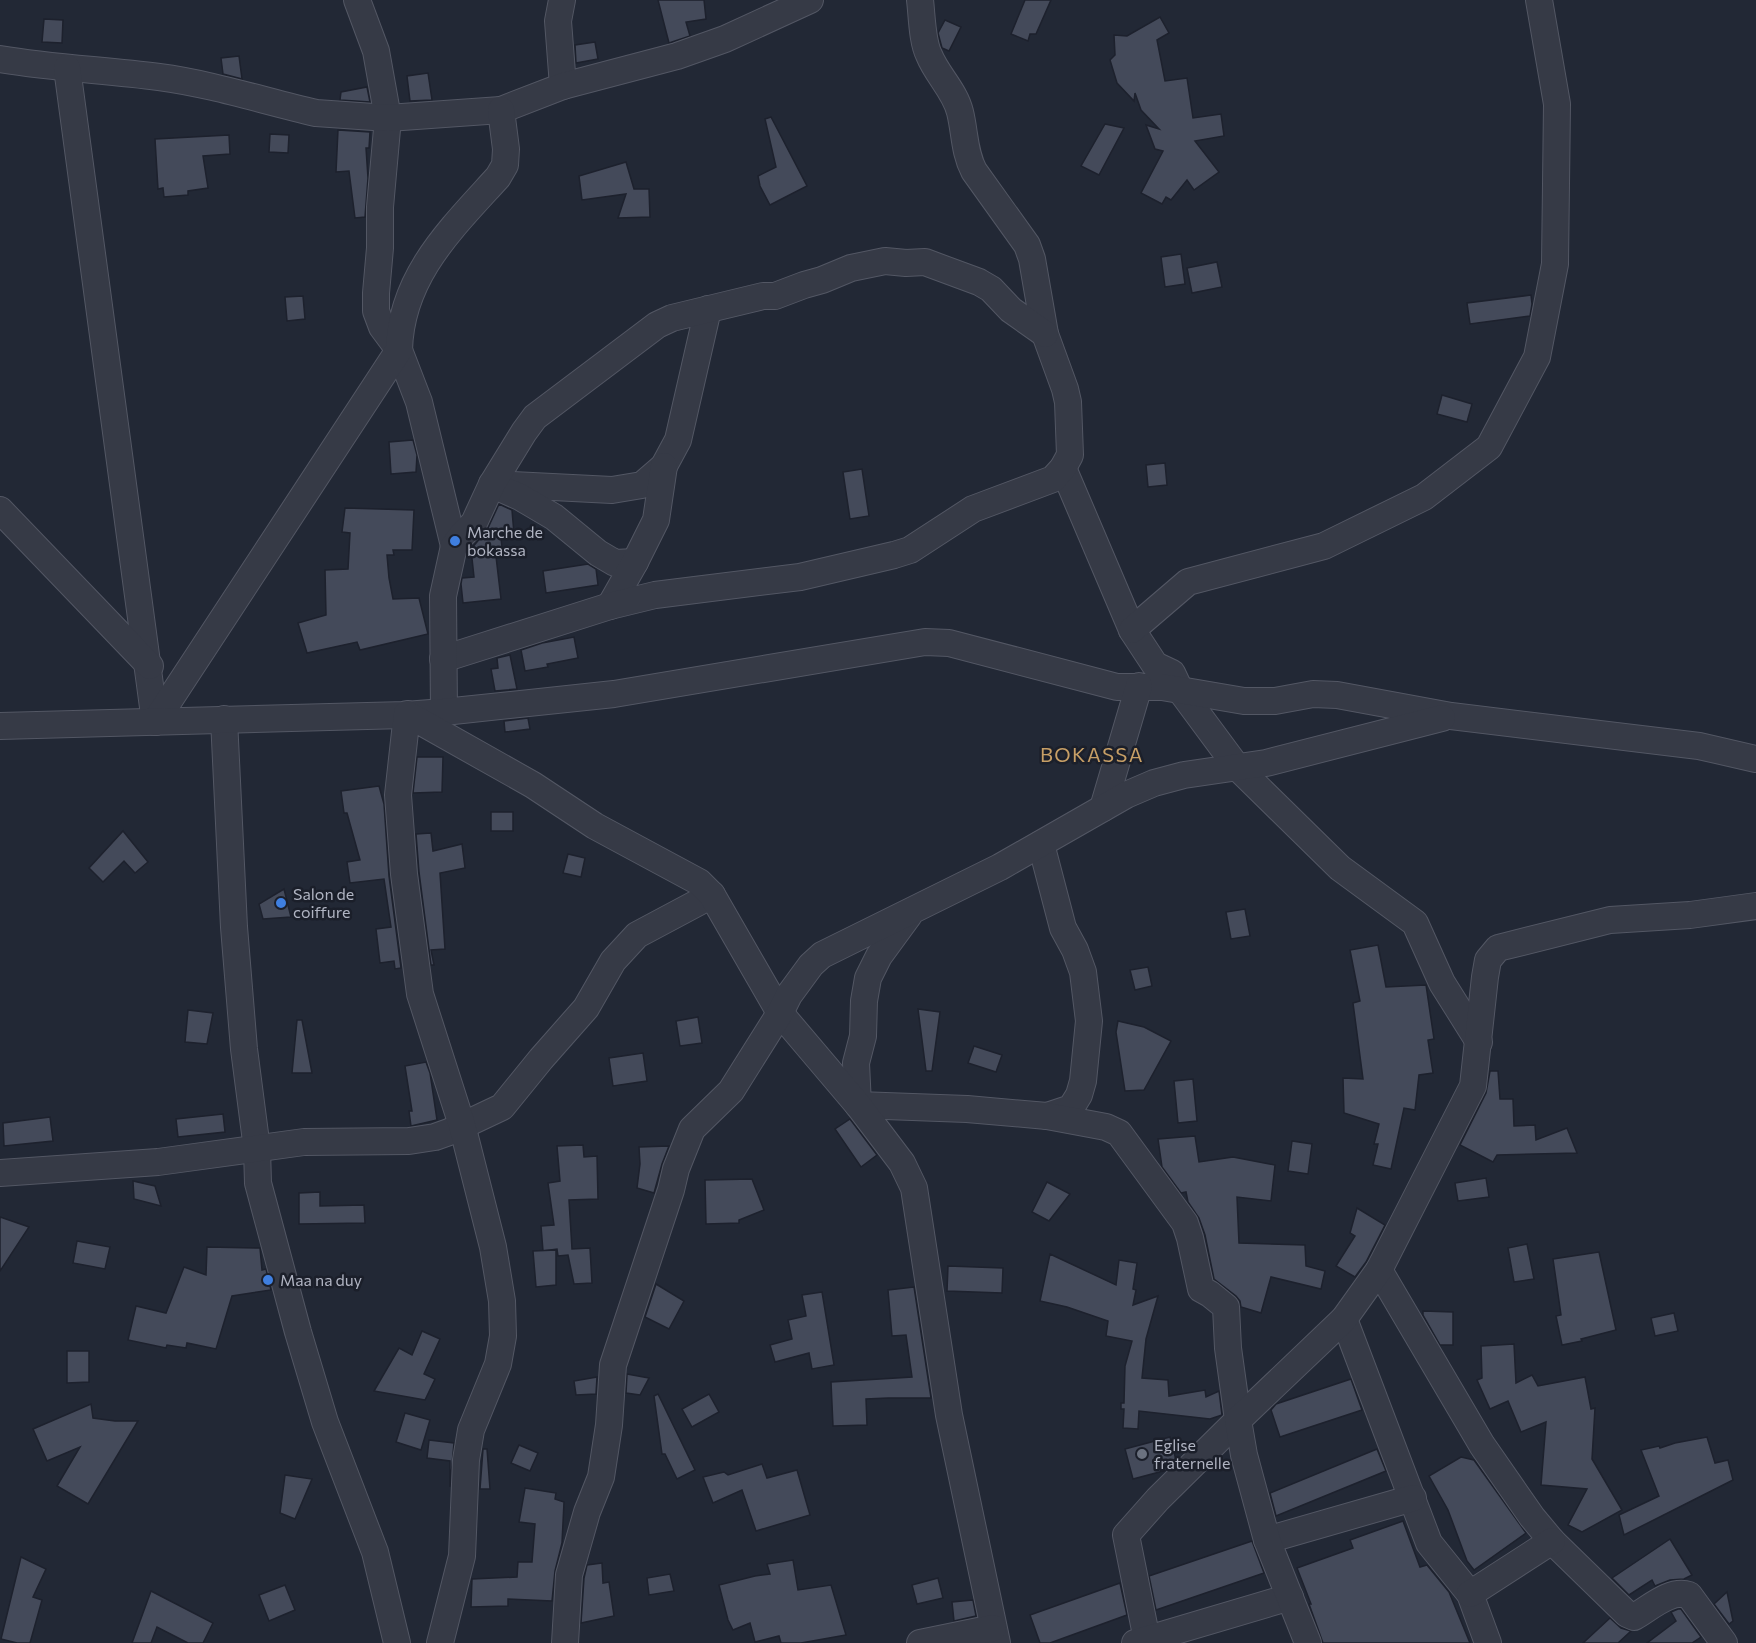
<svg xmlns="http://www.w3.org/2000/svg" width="1756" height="1643" font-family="Commissioner,sans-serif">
	<rect width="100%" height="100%" fill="#222835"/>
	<g fill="#444a5a" stroke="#1d212d" stroke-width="1.5">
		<polygon points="658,0 704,0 706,19 686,22 690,36 669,43"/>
		<polygon points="1025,0 1051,0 1036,34 1030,34 1028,41 1011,34"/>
		<polygon points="1160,17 1169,33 1157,40 1165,81 1187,78 1193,118 1221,114 1224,136 1195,141 1219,172 1194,190 1187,180 1171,200 1166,197 1162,204 1141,193 1163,151 1155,149 1146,125 1159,129 1141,110 1135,93 1134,101 1117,83 1110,60 1115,55 1114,35 1127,36"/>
		<polygon points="44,19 63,20 62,43 42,42"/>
		<polygon points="945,20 961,27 949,51 942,48 938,33"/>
		<polygon points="595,42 598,59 576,63 575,45"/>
		<polygon points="239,56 242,79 223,74 221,58"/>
		<polygon points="428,73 432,100 410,101 407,76"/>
		<polygon points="367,87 370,102 340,100 341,92"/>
		<polygon points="771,117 807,186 770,205 760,186 758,176 776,167 765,119"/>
		<polygon points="1105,124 1124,128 1099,175 1081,166"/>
		<polygon points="338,130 370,132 369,148 366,148 368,178 365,217 355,218 349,171 336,172"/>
		<polygon points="270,134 289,135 288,153 269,152"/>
		<polygon points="229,135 230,154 203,156 208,188 188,191 188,195 164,197 163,188 158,189 155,139"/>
		<polygon points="626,162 634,189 649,189 650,217 618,218 626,194 582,200 579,176"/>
		<polygon points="1181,254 1185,284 1165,287 1161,257"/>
		<polygon points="1217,262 1222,287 1192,293 1187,268"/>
		<polygon points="1531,295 1532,304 1530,316 1470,324 1467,303"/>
		<polygon points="303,296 305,319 287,321 285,297"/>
		<polygon points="1442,395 1472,404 1467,422 1437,414"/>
		<polygon points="413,440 417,455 416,472 391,474 389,442"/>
		<polygon points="1165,463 1167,485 1148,487 1146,465"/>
		<polygon points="862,469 869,516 850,519 843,472"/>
		<polygon points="499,504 512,510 514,534 500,530 502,547 495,548 501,599 463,603 461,584 462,578 474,577 471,549 487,530"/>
		<polygon points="345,508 414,510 412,550 393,550 394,555 387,555 389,578 393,599 419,598 428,634 360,650 357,642 307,653 298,623 326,615 325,570 348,569 350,533 342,532"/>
		<polygon points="588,564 596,569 598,585 546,593 543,571"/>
		<polygon points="574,637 578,658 547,664 548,667 525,671 521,650 542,643"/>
		<polygon points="510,655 517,689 495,691 491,669 498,668 497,658"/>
		<polygon points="528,718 530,729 505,732 504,721"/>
		<polygon points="417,757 443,757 442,792 413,793"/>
		<polygon points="379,786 384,804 389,876 401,968 395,969 394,961 380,963 376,929 391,927 384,879 350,883 347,862 360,860 347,813 344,813 341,791"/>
		<rect x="491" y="812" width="22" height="19"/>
		<polygon points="123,831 148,862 135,873 124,861 103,882 89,868"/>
		<polygon points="431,833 433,851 462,844 465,868 440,873 445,949 431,950 434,965 431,965 419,872 416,834"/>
		<polygon points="568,854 585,858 581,877 563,873"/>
		<polygon points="284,889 291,917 263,919 259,904"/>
		<polygon points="1245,909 1250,936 1231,939 1226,912"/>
		<polygon points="1378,945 1386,987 1426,985 1434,1039 1428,1040 1433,1073 1419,1075 1415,1110 1404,1108 1391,1169 1373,1165 1378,1144 1374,1144 1379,1124 1344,1113 1343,1078 1363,1079 1353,1003 1360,1001 1350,950"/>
		<polygon points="1148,967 1152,986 1135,990 1130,970"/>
		<polygon points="918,1009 940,1012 932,1071 926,1071"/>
		<polygon points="188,1010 213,1013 207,1044 185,1042"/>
		<polygon points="698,1017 702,1043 680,1046 676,1021"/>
		<polygon points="297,1020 302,1020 312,1073 292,1073"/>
		<polygon points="1118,1021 1144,1027 1171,1041 1144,1090 1125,1091 1116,1032"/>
		<polygon points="974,1046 1002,1055 996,1072 968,1063"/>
		<polygon points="643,1053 647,1081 613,1086 609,1058"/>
		<polygon points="426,1062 430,1073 437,1120 411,1126 409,1111 412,1111 405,1066"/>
		<polygon points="1490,1071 1498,1071 1500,1099 1513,1099 1514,1126 1535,1125 1536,1140 1567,1128 1577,1153 1497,1155 1493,1162 1460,1145 1486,1093"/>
		<polygon points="1193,1079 1197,1121 1178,1123 1174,1081"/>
		<polygon points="223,1114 225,1132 178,1137 176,1119"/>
		<polygon points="50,1117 53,1141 4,1146 3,1123"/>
		<polygon points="850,1119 877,1155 861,1167 835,1129"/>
		<polygon points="1195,1136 1199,1162 1233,1157 1275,1165 1271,1201 1237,1197 1239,1243 1305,1245 1306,1266 1325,1271 1321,1289 1271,1277 1261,1313 1241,1307 1240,1301 1236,1296 1214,1279 1205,1235 1199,1218 1188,1202 1186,1192 1181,1193 1162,1167 1158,1139"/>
		<polygon points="1292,1141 1312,1144 1308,1174 1288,1171"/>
		<polygon points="583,1145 584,1157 597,1156 598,1199 569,1200 572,1249 590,1248 592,1283 574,1284 568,1255 558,1256 557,1249 543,1251 541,1226 554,1225 548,1183 560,1181 557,1146"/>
		<polygon points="669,1146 662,1164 654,1193 637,1188 640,1164 639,1147"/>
		<polygon points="1486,1178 1489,1197 1458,1201 1455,1183"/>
		<polygon points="752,1179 764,1210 739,1220 739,1223 706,1224 705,1180"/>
		<polygon points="133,1181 155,1186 161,1206 134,1199"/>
		<polygon points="1047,1182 1070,1194 1049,1221 1032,1212"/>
		<polygon points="320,1192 320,1206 364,1205 365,1223 299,1224 299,1193"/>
		<polygon points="1357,1208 1385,1225 1366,1262 1355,1277 1336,1266 1355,1236 1350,1233"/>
		<polygon points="0,1217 29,1227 0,1271"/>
		<polygon points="77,1241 110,1247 105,1269 73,1263"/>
		<polygon points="1527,1244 1534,1279 1514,1282 1508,1248"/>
		<polygon points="207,1247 260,1248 262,1270 266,1269 271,1290 232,1296 216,1349 187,1343 186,1348 167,1345 166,1348 128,1340 136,1306 166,1313 184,1267 206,1275"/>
		<polygon points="556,1250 556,1285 536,1287 533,1251"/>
		<polygon points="1599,1252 1616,1330 1581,1339 1582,1341 1562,1345 1556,1316 1561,1315 1553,1259"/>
		<polygon points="1050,1254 1116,1285 1119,1260 1137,1263 1133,1289 1136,1290 1133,1305 1158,1296 1146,1339 1142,1378 1168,1380 1169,1396 1205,1390 1206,1397 1219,1391 1222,1415 1210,1419 1139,1411 1138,1429 1123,1428 1124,1409 1121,1409 1121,1403 1124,1403 1125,1366 1132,1341 1106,1336 1108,1321 1067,1307 1040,1301"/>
		<polygon points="948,1266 1003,1268 1002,1293 947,1291"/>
		<polygon points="656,1284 684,1301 669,1329 645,1317"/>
		<polygon points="914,1287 931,1398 888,1398 866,1399 867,1425 833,1426 831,1382 912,1377 906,1335 892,1336 888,1290"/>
		<polygon points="822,1292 834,1365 812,1369 809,1353 775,1362 770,1345 792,1339 788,1320 806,1316 802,1295"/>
		<polygon points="1423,1311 1453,1312 1453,1345 1440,1345 1423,1315"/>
		<polygon points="1674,1313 1678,1331 1655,1336 1651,1318"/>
		<polygon points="422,1331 440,1339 424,1374 435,1379 425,1400 374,1391 399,1348 412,1355"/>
		<polygon points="1514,1344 1516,1383 1532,1375 1538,1386 1585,1377 1591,1409 1595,1408 1592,1459 1622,1510 1582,1532 1568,1525 1587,1489 1541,1485 1546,1422 1521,1432 1508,1401 1490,1409 1477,1380 1482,1378 1481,1346"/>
		<polygon points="67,1351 89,1351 89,1382 67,1383"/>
		<polygon points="627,1374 649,1378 640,1395 626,1393"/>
		<polygon points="597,1377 596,1394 576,1395 574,1381"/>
		<polygon points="1351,1379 1362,1410 1280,1437 1271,1410 1276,1404"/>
		<polygon points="658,1394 695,1470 677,1479 665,1454 662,1454 654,1396"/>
		<polygon points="709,1394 719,1412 692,1427 682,1409"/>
		<polygon points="91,1404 93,1418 115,1421 138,1421 88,1504 57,1486 80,1447 47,1461 33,1429"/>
		<polygon points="405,1413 430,1420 421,1450 396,1442"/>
		<polygon points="1170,1437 1176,1460 1167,1470 1133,1479 1125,1449"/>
		<polygon points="1707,1437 1715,1463 1728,1460 1733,1480 1624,1535 1619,1515 1659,1496 1641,1450 1659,1446 1660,1448 1675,1443"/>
		<polygon points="429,1440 454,1443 450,1487 450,1461 427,1458"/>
		<polygon points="519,1445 538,1453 530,1471 511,1463"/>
		<polygon points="483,1449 487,1449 490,1489 480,1489"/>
		<polygon points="1377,1449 1386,1471 1276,1516 1270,1493"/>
		<polygon points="1461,1457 1474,1460 1526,1533 1474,1570 1467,1561 1448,1510 1429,1476"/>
		<polygon points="762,1464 767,1478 797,1470 810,1515 756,1531 742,1490 713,1503 703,1477 724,1472 728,1475"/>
		<polygon points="285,1475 312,1479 295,1519 280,1513"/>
		<polygon points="525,1488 556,1493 555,1499 564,1502 562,1543 555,1571 552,1601 508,1599 508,1606 471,1607 472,1579 517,1577 518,1562 532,1562 535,1524 519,1522"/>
		<polygon points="1403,1521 1420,1567 1427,1565 1449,1592 1470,1643 1323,1643 1309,1604 1311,1604 1297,1568 1353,1548 1350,1540"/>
		<polygon points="1670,1539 1692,1575 1684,1579 1670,1580 1655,1586 1652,1580 1629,1595 1612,1578"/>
		<polygon points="1252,1541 1264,1573 1156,1610 1149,1576"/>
		<polygon points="21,1557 46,1569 33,1597 42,1600 30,1643 17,1643 1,1639"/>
		<polygon points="793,1560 798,1590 831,1585 846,1635 801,1643 781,1643 779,1636 755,1642 750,1623 733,1630 728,1620 719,1585 755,1576 770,1574 767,1564"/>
		<polygon points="602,1563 603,1583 609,1582 614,1616 581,1623 584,1578 587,1565"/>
		<polygon points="670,1574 674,1591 649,1595 647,1578"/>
		<polygon points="938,1578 943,1598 917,1604 912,1585"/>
		<polygon points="1120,1583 1127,1615 1050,1643 1040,1643 1030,1615"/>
		<polygon points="285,1585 295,1610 269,1621 259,1595"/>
		<polygon points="151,1591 213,1623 203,1643 188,1643 157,1627 151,1643 132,1643"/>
		<polygon points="1727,1592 1733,1621 1729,1624 1714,1604"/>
		<polygon points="973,1600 976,1616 954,1621 952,1602"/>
		<polygon points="1678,1609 1681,1609 1701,1637 1692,1643 1647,1643 1676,1621 1671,1612"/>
		<polygon points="1610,1618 1621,1628 1631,1631 1618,1643 1583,1643"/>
	</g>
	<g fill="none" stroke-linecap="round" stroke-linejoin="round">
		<g stroke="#535764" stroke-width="28">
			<g id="street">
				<polyline points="357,0 376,51 388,118 380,207 380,248 376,293 376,311 382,327 399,350 419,402 454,546"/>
				<polyline points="562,0 558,21 563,86"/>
				<path d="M0 59C53 68 106 70 159 77 212 84 264 101 316 113L388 118 501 110 563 86 677 56 725 39 810 0"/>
				<polyline points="67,68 155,722"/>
				<polyline points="1063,468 1132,630 1155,665 1172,673 1180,690 1237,767 1340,868 1415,923 1442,983 1479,1042"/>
				<polyline points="492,484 612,490 642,485 664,466 678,440 708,309"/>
				<polyline points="502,489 520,497 554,517 598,553 615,563 635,562"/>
				<polyline points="0,510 150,666"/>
				<polyline points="610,606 635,562 656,520 664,466"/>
				<polyline points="1132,630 1188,582 1324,546 1424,497 1489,447 1537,357 1555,264 1557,104 1539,0"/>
				<path d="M443 659 610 606 655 595 800 577 894 555 910 550 973 509 1053 479 1063 468 1070 455 1068 402 1065 389 1045 334 1032 259 1027 245 974 171C964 152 965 132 960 112 955 91 937 75 929 55 922 41 922 16 920 0"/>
				<polyline points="444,712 443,596 454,546 462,535 474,523 492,484 524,432 535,417 657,325 672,318 763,296 775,296 804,285 822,280 851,268 885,261 906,263 925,262 979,282 991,289 1011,310 1045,334"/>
				<polyline points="224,719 234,927 244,1049 257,1149 258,1183 298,1332 325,1422 375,1552 397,1643"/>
				<path d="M155 722 399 350C401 276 451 229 498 177L505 165 506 149 501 110"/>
				<polyline points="0,726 405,715 444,712 614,694 925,642 949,643 1117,687 1162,687 1244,701 1275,701 1313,694 1337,695 1451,716 1699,746 1756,759"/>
				<polyline points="1103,808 1139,686"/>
				<polyline points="1041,844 1063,928 1075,950 1083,972 1089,1021 1083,1081 1079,1095 1071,1108 1047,1116"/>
				<polyline points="909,915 879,956 868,978 864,1001 863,1036 856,1063 858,1105 967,1109 1047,1116 1106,1127 1119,1133 1185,1223 1190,1238 1201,1289 1210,1294 1226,1307 1228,1348 1238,1420 1158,1499 1126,1535 1147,1640"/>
				<polyline points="0,1173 158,1162 304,1142 409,1141 435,1137 449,1132 502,1107 541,1059 586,1008 613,961 637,935 712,895"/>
				<path d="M1379 1270 1482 1445 1532 1517 1552 1541 1627 1614 1634 1617C1650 1608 1670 1589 1689 1595L1724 1643"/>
				<polyline points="1344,1319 1429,1543 1470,1594 1488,1643"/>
				<polyline points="1267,1540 1413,1498"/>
				<polyline points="1470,1594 1552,1541"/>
				<polyline points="440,1643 462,1556 466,1460 471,1430 498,1364 503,1336 502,1301 493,1247 462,1125 420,994 404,874 398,795 407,714 533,785 595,826 699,882 712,895 780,1013 858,1105 902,1163 914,1188 949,1415 997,1643"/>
				<polyline points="565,1643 569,1575 587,1512 601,1477 609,1425 613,1365 671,1190 676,1169 692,1129 731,1091 780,1013 789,995 811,965 822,955 1000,867 1126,795 1154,783 1184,775 1266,763 1442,718"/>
				<polyline points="920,1643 993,1628"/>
				<polyline points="1135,1643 1290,1597"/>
				<polyline points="1308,1643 1267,1540 1244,1455 1238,1420 1344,1319 1379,1270 1473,1086 1485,977 1488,960 1498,948 1610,920 1690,915 1756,906"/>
			</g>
		</g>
		<use href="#street" stroke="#363a46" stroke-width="26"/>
	</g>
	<g fill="#3f7fe0" stroke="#1b1f2a" stroke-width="2">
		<circle cx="455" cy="541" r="6"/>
		<circle cx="281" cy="903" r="6"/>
		<circle cx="268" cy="1280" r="6"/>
	</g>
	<circle fill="#6b7280" stroke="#1b1f2a" stroke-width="2" cx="1142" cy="1454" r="6"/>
	<g text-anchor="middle" stroke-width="5" stroke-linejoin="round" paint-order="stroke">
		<g font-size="16" fill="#b0b4c2" stroke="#1b1f2a" text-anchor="start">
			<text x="467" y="538">Marche de<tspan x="467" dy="18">bokassa</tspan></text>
			<text x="293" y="900">Salon de<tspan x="293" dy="18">coiffure</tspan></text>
			<text x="280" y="1286">Maa na duy</text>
			<text x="1154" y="1451">Eglise<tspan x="1154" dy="18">fraternelle</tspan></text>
		</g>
		<g font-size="20" letter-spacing="1.5" fill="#c79f66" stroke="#1b1f2a">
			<text x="1092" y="762">BOKASSA</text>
		</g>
	</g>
</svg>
